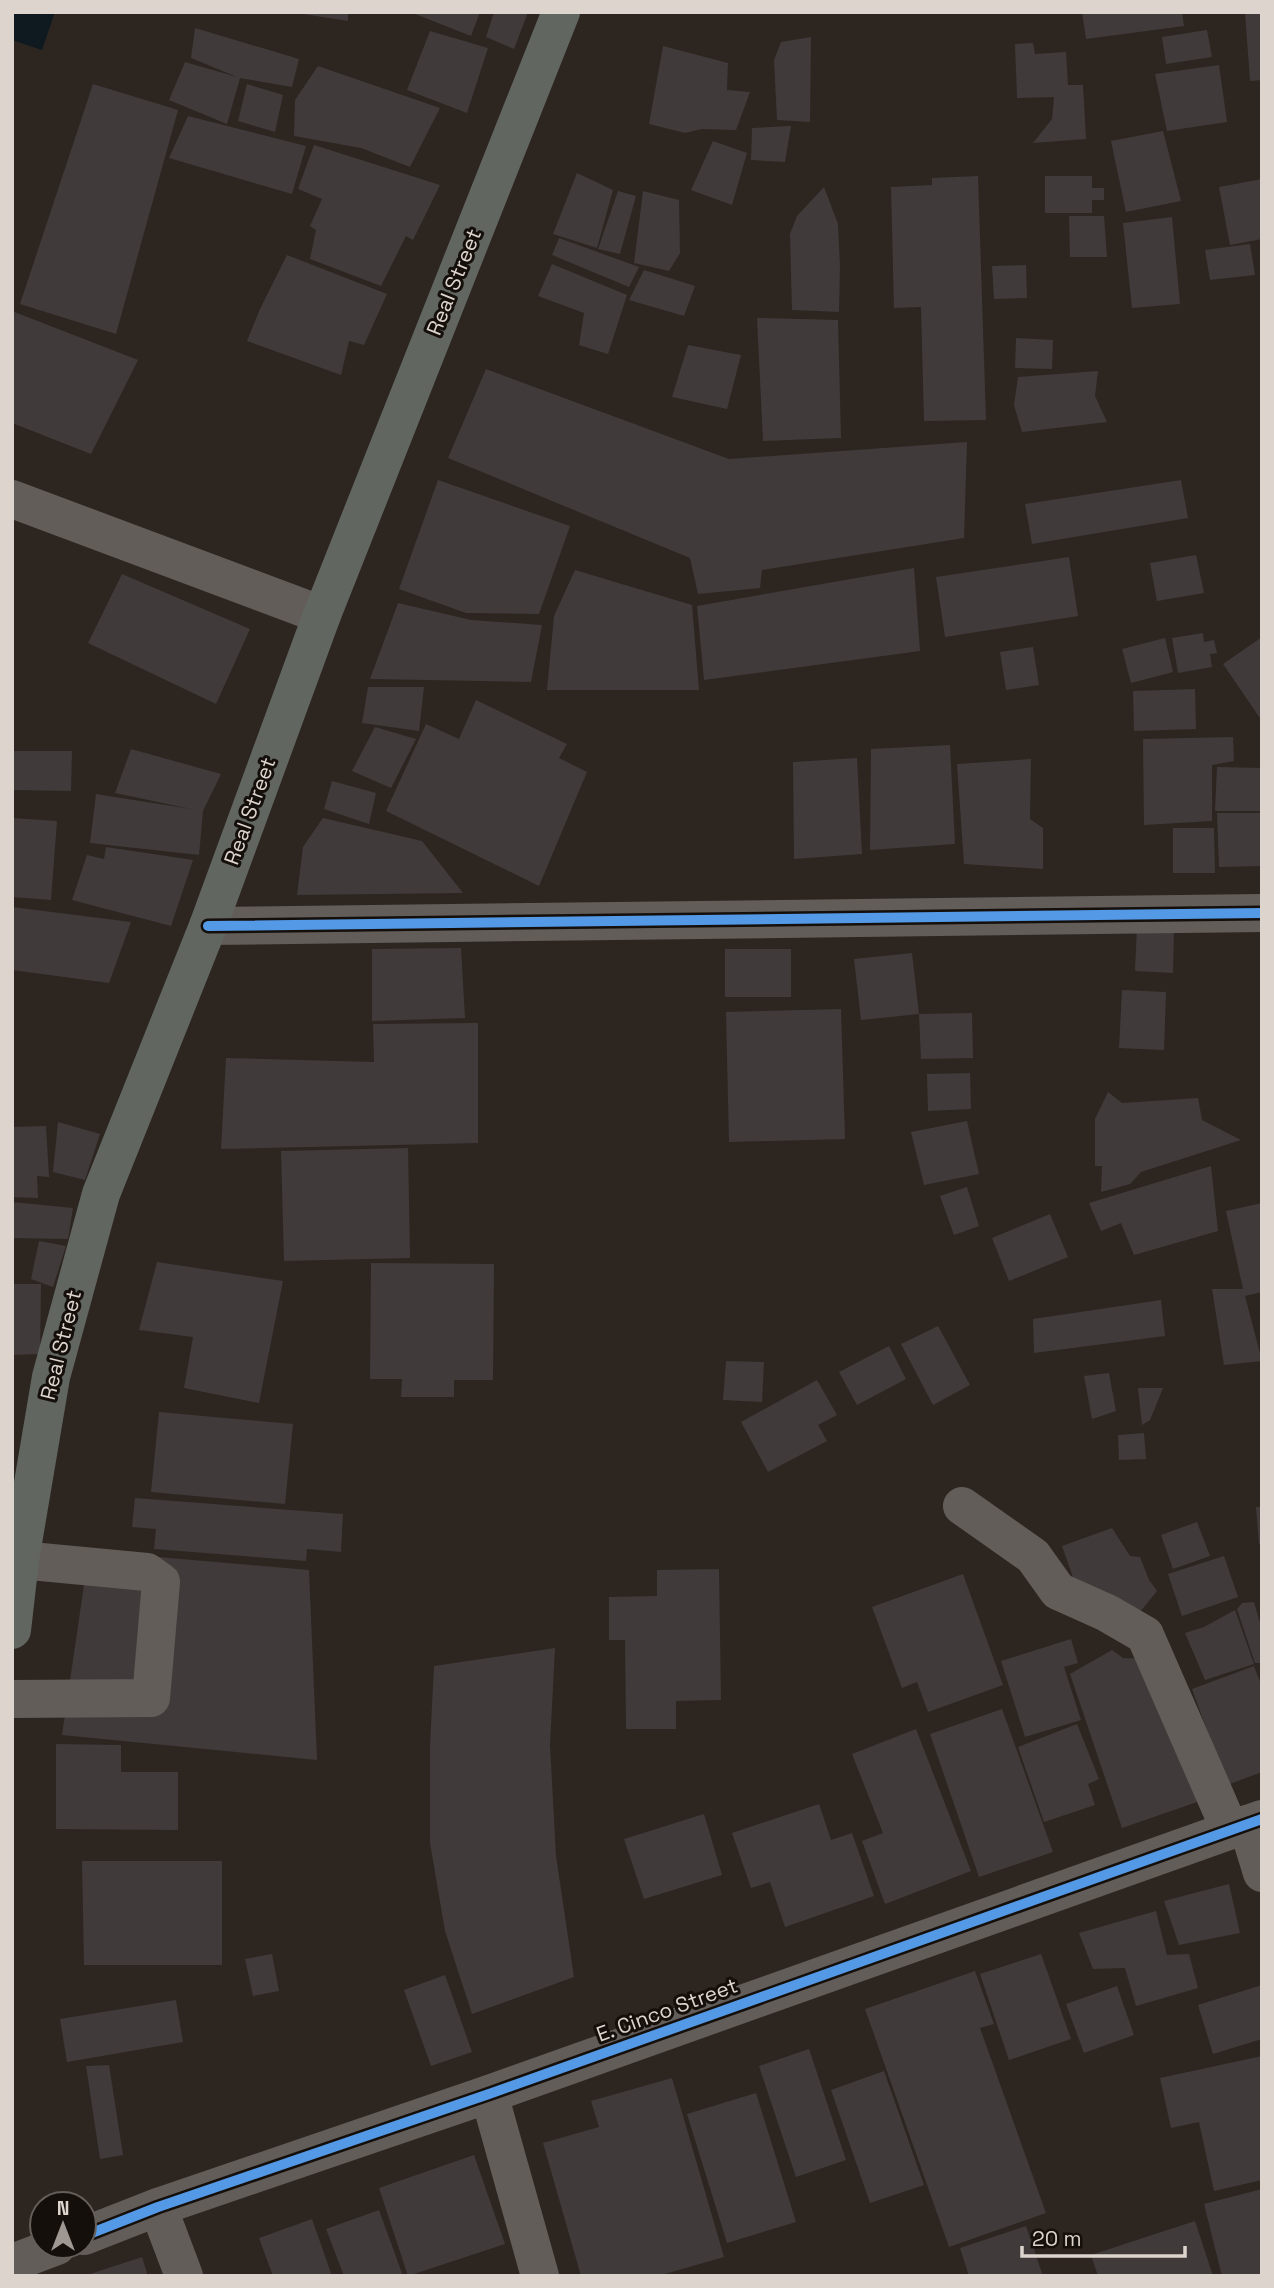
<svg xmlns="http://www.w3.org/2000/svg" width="1274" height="2288" font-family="'Space Grotesk',sans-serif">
	<rect width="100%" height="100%" fill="#2d2520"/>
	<polygon fill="#0e1a20" points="12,12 55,12 42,50 12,40"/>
	<g fill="#413a3a">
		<polygon points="303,12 348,12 348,21 303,14"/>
		<polygon points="410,12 480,12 471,36"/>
		<polygon points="494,12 528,12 514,49 486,37"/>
		<polygon points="1082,12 1182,12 1184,26 1086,39"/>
		<polygon points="1245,12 1262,12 1262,80 1250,81"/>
		<polygon points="195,28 299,59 292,87 240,78 227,124 169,100 185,62 237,77 191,58"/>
		<polygon points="1207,30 1212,57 1166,64 1162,37"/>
		<polygon points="430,31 488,48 467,113 407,90"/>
		<polygon points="811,37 810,122 777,120 774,60 781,42"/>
		<polygon points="1033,43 1035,54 1066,52 1068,85 1083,85 1086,139 1033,143 1052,119 1054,97 1017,98 1015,44"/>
		<polygon points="663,46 728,63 727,90 750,92 736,130 702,129 685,133 649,124"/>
		<polygon points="1219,65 1227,122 1167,131 1155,74"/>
		<polygon points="318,66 440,108 410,167 361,148 294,136 295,100"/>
		<polygon points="93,84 178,110 116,334 20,304"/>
		<polygon points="247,84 283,95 275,132 238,121"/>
		<polygon points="188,116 306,146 292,194 169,158"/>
		<polygon points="791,126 785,162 751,160 752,128"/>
		<polygon points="1163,131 1181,201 1126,212 1111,141"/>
		<polygon points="713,141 747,153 732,205 691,190"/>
		<polygon points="314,145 440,185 413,240 406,236 381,286 310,259 316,230 310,226 322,199 298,189"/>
		<polygon points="577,173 613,190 597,248 553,234"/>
		<polygon points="978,176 986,420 924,421 921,307 894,308 891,187 932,185 932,178"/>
		<polygon points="1045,176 1092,176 1092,188 1104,188 1104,200 1092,200 1092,213 1045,213"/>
		<polygon points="1262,179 1262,239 1230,245 1219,187"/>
		<polygon points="824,187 838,224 840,267 839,312 792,310 790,234 797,216"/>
		<polygon points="618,191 636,196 620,254 598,249"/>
		<polygon points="643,191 679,200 680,253 669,271 634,263"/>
		<polygon points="1069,216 1104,216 1107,257 1070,257"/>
		<polygon points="1172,217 1180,304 1132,308 1123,223"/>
		<polygon points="559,238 639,267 629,287 552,255"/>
		<polygon points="1250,244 1255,275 1210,280 1205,250"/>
		<polygon points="287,255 387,294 364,345 349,341 341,375 247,341 260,309"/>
		<polygon points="552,264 627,295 608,354 579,345 584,313 538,296"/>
		<polygon points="1026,265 1027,298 994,299 992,266"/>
		<polygon points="644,270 695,286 684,316 629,300"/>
		<polygon points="12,311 138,360 91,454 12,423"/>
		<polygon points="757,318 838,320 841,438 763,441"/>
		<polygon points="1016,338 1053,340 1052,369 1015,368"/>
		<polygon points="688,345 741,355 727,409 672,397"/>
		<polygon points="486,369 729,459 967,442 964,538 762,570 760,588 698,594 690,558 448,458"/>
		<polygon points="1098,371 1095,396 1107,422 1022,432 1014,405 1018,377"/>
		<polygon points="438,480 570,526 539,614 466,613 399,589"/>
		<polygon points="1181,480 1188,518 1032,544 1025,504"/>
		<polygon points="1196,555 1204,593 1157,601 1150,563"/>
		<polygon points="1069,557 1078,616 945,637 936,577"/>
		<polygon points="914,568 920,651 704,680 697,606"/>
		<polygon points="575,570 692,605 699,690 547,690 554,616"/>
		<polygon points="122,574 250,629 216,704 88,643"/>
		<polygon points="398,603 471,620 542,625 531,682 370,679"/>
		<polygon points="1203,633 1204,642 1214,640 1217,653 1210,654 1212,667 1178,673 1172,638"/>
		<polygon points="1262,637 1262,721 1223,664"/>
		<polygon points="1165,638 1173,672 1131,683 1122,649"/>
		<polygon points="1033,647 1039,685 1006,690 1000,652"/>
		<polygon points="368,687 424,687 419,731 362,723"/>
		<polygon points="1195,689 1196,729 1134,731 1133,691"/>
		<polygon points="476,700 567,744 559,758 587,772 539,886 386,811 426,724 459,739"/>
		<polygon points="375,727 416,739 391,788 352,771"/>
		<polygon points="1233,737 1234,761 1212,765 1212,821 1144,825 1143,739"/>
		<polygon points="950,745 955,844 870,850 871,749"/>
		<polygon points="131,749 221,774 203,811 199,855 90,843 96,794 191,809 115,793"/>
		<polygon points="12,751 72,751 71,791 12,790"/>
		<polygon points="857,758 862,854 794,859 793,762"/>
		<polygon points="1031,759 1030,819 1043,828 1043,869 964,864 957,764"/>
		<polygon points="1217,767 1261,768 1260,811 1215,811"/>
		<polygon points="332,781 376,793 369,824 324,809"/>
		<polygon points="1217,813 1262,813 1262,866 1219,867"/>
		<polygon points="12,818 57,821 51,900 12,897"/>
		<polygon points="323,818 422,841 463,893 297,895 303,847"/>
		<polygon points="1173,828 1214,828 1215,873 1173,873"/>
		<polygon points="106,847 193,860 171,926 72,900 87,855 104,859"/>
		<polygon points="12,907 131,922 109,983 12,970"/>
		<polygon points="1137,926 1174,928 1173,973 1135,971"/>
		<polygon points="461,948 465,1018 372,1021 372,949"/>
		<rect x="725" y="949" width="66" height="48"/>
		<polygon points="912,953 919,1014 861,1020 854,959"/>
		<polygon points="1122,990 1166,992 1164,1050 1119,1048"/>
		<polygon points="841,1009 845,1139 729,1142 726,1012"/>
		<polygon points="972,1013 973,1058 921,1059 919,1014"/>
		<polygon points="478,1023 478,1143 221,1149 226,1058 374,1062 373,1024"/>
		<polygon points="970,1073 971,1109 928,1111 927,1074"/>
		<polygon points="1108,1092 1122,1103 1198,1098 1202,1120 1241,1140 1141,1172 1130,1184 1101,1192 1102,1166 1095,1166 1095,1119"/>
		<polygon points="967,1121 979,1174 924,1185 911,1132"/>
		<polygon points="58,1122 100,1134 85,1180 53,1172"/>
		<polygon points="46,1126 49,1177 37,1176 38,1198 12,1197 12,1127"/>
		<polygon points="408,1148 410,1258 284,1261 281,1151"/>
		<polygon points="1211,1166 1218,1231 1134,1255 1121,1223 1101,1231 1089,1203"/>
		<polygon points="967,1187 979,1226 954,1235 940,1196"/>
		<polygon points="12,1202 73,1208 68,1239 12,1238"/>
		<polygon points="1262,1203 1262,1292 1245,1296 1262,1361 1224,1365 1212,1289 1243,1289 1226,1211"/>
		<polygon points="1050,1214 1068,1257 1009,1281 992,1238"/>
		<polygon points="39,1241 66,1246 53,1287 31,1279"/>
		<polygon points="157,1262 283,1281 259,1403 184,1388 193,1337 139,1330"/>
		<polygon points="371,1263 494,1264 493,1380 454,1380 454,1397 401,1397 402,1379 370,1379"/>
		<polygon points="12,1284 41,1284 40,1354 12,1355"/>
		<polygon points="1161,1300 1165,1336 1034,1353 1033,1319"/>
		<polygon points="938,1326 970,1385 933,1405 901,1344"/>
		<polygon points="889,1346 906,1379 857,1405 839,1372"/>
		<polygon points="726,1361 764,1362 762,1402 723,1400"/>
		<polygon points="1109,1373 1116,1411 1092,1419 1084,1376"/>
		<polygon points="817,1380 837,1415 818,1425 827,1441 768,1472 741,1422"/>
		<polygon points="1138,1388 1163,1388 1150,1420 1142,1425"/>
		<polygon points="159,1412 293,1424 285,1504 151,1492"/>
		<polygon points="1144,1433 1146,1459 1119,1460 1118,1435"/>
		<polygon points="135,1498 343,1514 341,1552 307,1549 306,1561 154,1549 156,1529 132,1527"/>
		<polygon points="1256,1507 1262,1507 1262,1544 1259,1544"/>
		<polygon points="1197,1522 1210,1556 1173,1569 1161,1535"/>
		<polygon points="1112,1528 1130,1556 1140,1557 1149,1580 1157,1591 1135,1618 1074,1580 1062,1546"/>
		<polygon points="89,1551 309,1570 317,1760 62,1735"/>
		<polygon points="1224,1556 1238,1597 1182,1616 1168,1574"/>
		<polygon points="719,1569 721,1700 676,1701 676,1729 626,1729 625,1640 609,1640 609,1597 657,1596 657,1570"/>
		<polygon points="963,1574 1003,1685 928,1712 917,1682 902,1688 872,1607"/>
		<polygon points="1254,1602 1262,1630 1262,1663 1255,1663 1237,1609 1242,1603"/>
		<polygon points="1235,1610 1254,1664 1205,1680 1185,1633 1204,1627"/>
		<polygon points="1071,1639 1078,1663 1064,1667 1081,1720 1025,1737 1001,1661"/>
		<polygon points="555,1648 550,1745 556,1856 574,1977 472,2014 445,1931 430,1843 430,1746 434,1666"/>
		<polygon points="1112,1650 1123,1658 1149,1659 1203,1800 1122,1828 1070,1674"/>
		<polygon points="1254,1666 1262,1687 1262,1772 1227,1785 1192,1689"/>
		<polygon points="1002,1709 1053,1852 979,1877 930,1734"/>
		<polygon points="1077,1724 1099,1779 1088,1784 1095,1805 1044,1822 1018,1747"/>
		<polygon points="916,1729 971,1871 885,1904 862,1841 883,1833 852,1754"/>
		<polygon points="56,1744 121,1745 121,1772 178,1772 178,1830 56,1829"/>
		<polygon points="819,1804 831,1840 852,1833 874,1896 785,1927 770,1882 751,1888 732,1833"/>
		<polygon points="704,1814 722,1875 644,1899 624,1839"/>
		<polygon points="82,1861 222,1861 222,1965 84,1965"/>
		<polygon points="1229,1884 1240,1933 1179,1945 1164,1901"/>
		<polygon points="1156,1911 1167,1955 1189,1954 1198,1988 1136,2006 1125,1968 1093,1969 1079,1933"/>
		<polygon points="272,1954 279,1991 253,1996 245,1959"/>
		<polygon points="1041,1954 1071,2039 1009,2060 980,1974"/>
		<polygon points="975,1971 994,2024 980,2028 1046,2213 949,2247 865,2009"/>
		<polygon points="445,1975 472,2052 431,2066 404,1990"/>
		<polygon points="1262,1985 1262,2039 1213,2054 1198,2005"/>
		<polygon points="1117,1986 1134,2035 1084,2053 1066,2004"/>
		<polygon points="176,2000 183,2042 67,2062 60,2019"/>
		<polygon points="809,2049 846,2160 796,2177 759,2066"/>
		<polygon points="1262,2056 1262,2180 1214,2191 1199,2122 1171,2128 1160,2078"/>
		<polygon points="109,2065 123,2155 100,2159 86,2066"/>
		<polygon points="884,2071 924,2185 870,2203 831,2090"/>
		<polygon points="672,2078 724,2257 658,2276 581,2276 543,2143 599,2127 591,2101"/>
		<polygon points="756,2093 796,2222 727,2243 687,2114"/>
		<polygon points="474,2155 505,2244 408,2276 379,2188"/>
		<polygon points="1262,2189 1262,2275 1222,2276 1204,2204"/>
		<polygon points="379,2210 403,2276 344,2276 326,2229"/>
		<polygon points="312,2219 332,2276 273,2276 259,2238"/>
		<polygon points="1195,2221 1213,2276 1098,2276 1091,2255"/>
		<polygon points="1026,2226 1043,2276 969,2276 960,2248"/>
		<polygon points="142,2257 148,2276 87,2276 87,2275"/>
	</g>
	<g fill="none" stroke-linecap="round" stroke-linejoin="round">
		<g stroke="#635d59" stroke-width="38">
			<polyline points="12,499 322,615"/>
			<polyline points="208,926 1262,913"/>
			<polyline points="962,1506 1033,1556 1058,1591 1107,1613 1145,1635 1230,1830"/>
			<polyline points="12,1699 151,1698 161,1582 147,1572 20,1560"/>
			<polyline points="1247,1824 1262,1873"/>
			<polyline points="489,2094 540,2276"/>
			<polyline points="158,2207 184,2276"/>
			<polyline points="84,2236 158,2207 489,2094 1262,1819"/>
			<polyline points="12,2263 57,2246"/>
		</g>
		<polyline stroke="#626660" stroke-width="38" points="12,1630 20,1560 51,1377 101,1194 208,926 322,615 561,12"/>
		<g stroke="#150f0b" stroke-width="15">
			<g id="cycleway">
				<polyline points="208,926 1262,913"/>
				<polyline points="84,2236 158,2207 489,2094 1262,1819"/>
			</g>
		</g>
		<use href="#cycleway" stroke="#5399e6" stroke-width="10"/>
	</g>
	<g text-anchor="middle" stroke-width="6" stroke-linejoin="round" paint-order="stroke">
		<g font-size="21" fill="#ddd4ce" stroke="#150f0b">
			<text transform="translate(454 282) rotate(-68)" y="7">Real Street</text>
			<text transform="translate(250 811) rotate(-70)" y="7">Real Street</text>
			<text transform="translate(61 1345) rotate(-76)" y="7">Real Street</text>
			<text transform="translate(667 2010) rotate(-20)" y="7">E. Cinco Street</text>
		</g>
	</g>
	<rect width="1274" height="2288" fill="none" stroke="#ddd4ce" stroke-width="28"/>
	<g transform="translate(63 2225)"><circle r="33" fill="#150f0b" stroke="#655e59" stroke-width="2"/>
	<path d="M0-5L12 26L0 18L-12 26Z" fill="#9f9791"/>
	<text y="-10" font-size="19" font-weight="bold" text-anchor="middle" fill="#ddd4ce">N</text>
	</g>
	<path d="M1022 2246v10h163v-10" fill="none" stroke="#ddd4ce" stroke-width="3.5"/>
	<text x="1032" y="2246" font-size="21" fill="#ddd4ce" stroke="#150f0b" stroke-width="5" paint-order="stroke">20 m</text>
</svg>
